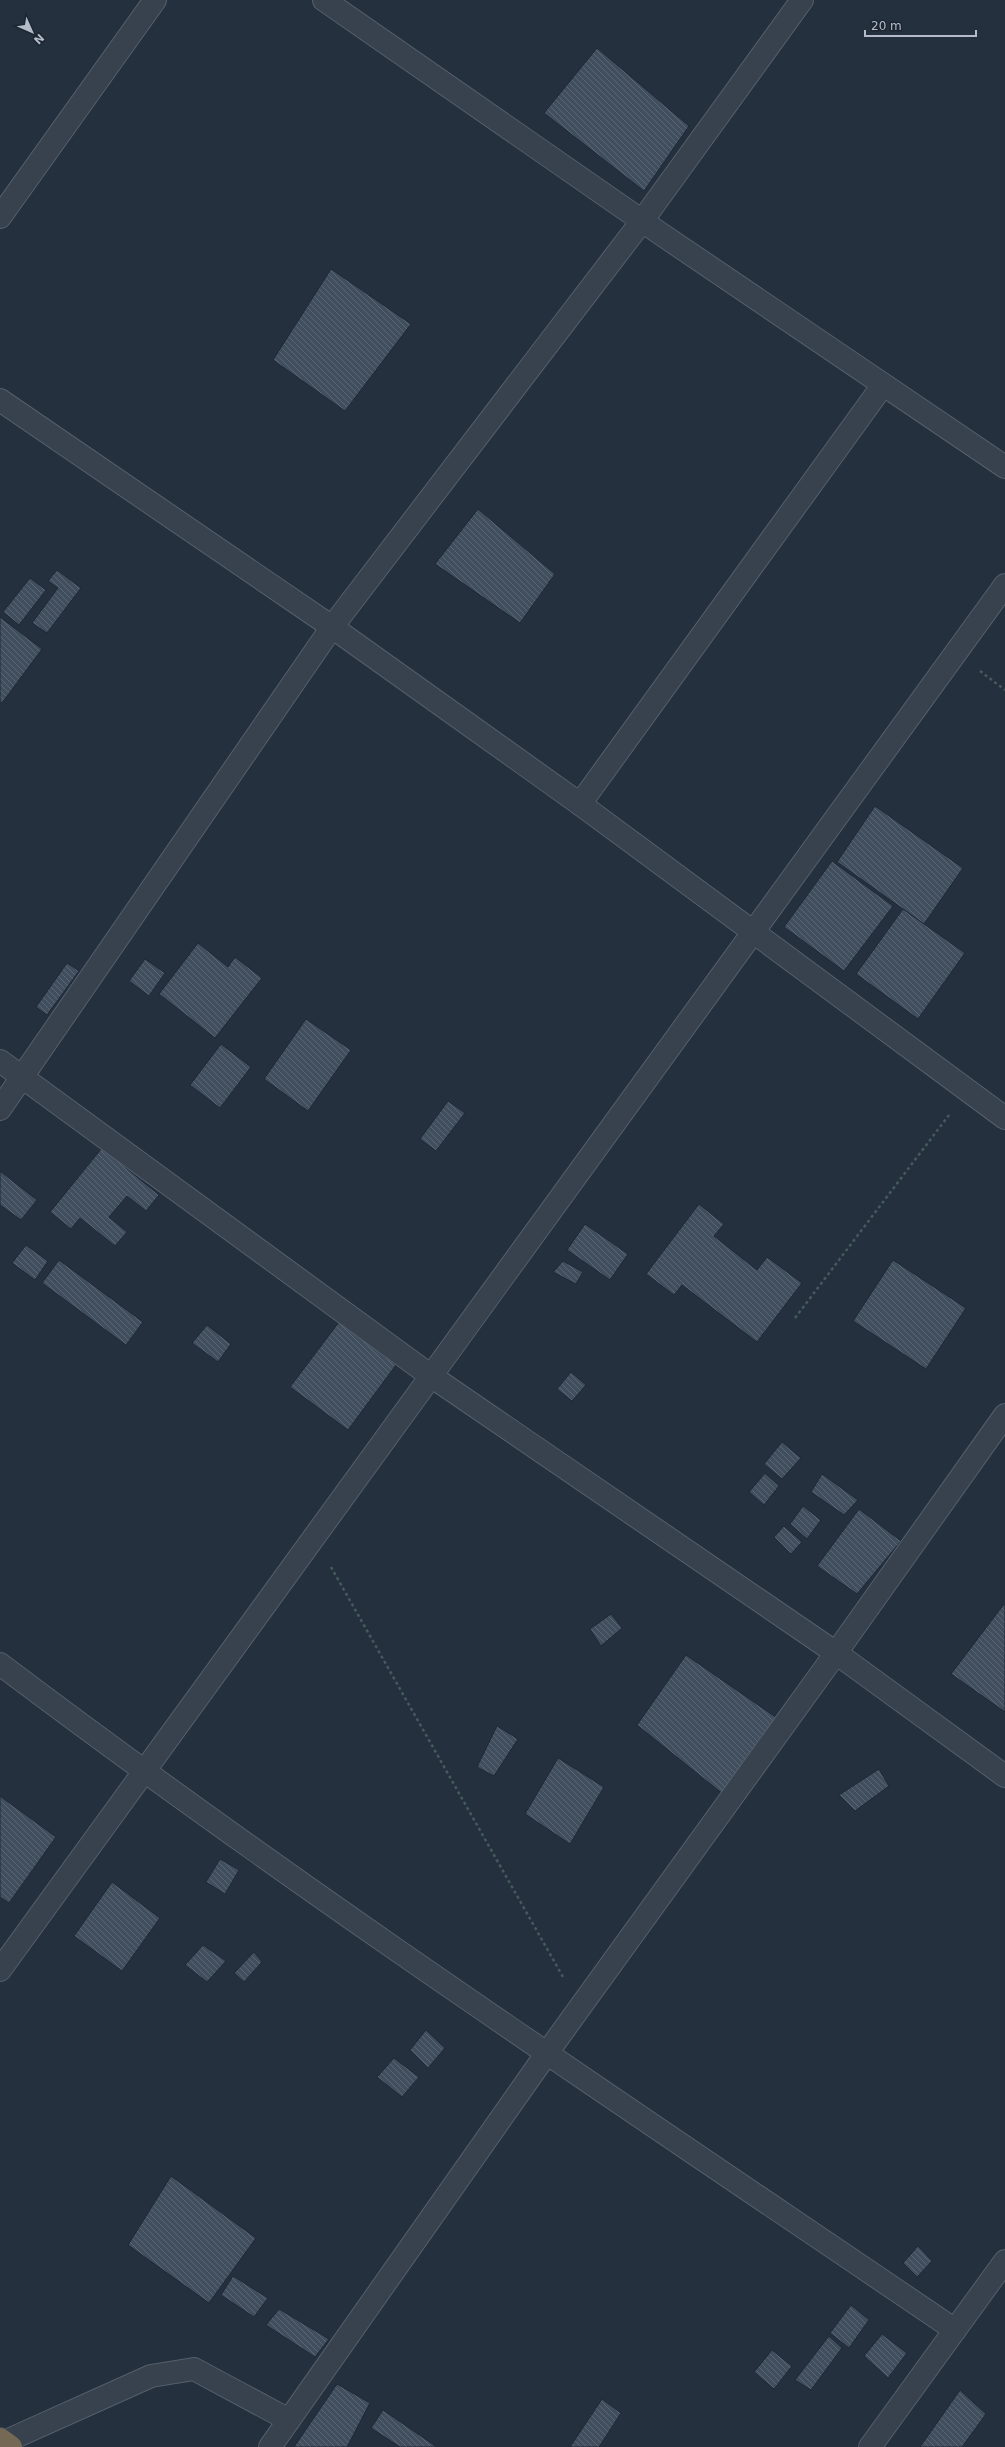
<svg xmlns="http://www.w3.org/2000/svg" width="1005" height="2447" font-family="'DejaVu Sans',sans-serif">
	<defs>
		<pattern id="building-back-hatch" width="6" height="6" patternUnits="userSpaceOnUse"><rect width="6" height="6" fill="#404e5e"/><path d="M-1 5l2 2M0 0l6 6M5-1l2 2" fill="none" stroke="#596674"/></pattern>
	</defs>
	<rect width="100%" height="100%" fill="#24303e"/>
	<g fill="url(#building-back-hatch)" stroke="#1f2835">
		<polygon points="597,48 689,126 644,191 544,113"/>
		<polygon points="331,269 411,324 345,411 273,360"/>
		<polygon points="478,509 555,574 520,623 435,564"/>
		<polygon points="57,570 81,588 47,633 32,623 58,588 48,581"/>
		<polygon points="30,578 46,590 19,625 3,612"/>
		<polygon points="0,617 42,649 2,703 0,702"/>
		<polygon points="875,806 963,868 924,924 837,862"/>
		<polygon points="832,861 893,906 844,971 784,927"/>
		<polygon points="903,909 965,953 918,1019 856,974"/>
		<polygon points="198,943 228,967 235,957 262,978 215,1038 159,994"/>
		<polygon points="145,959 165,973 149,996 129,981"/>
		<polygon points="67,963 79,971 47,1015 36,1007"/>
		<polygon points="306,1019 351,1050 308,1111 264,1079"/>
		<polygon points="221,1044 251,1067 220,1108 190,1085"/>
		<polygon points="448,1101 465,1113 436,1151 420,1139"/>
		<polygon points="102,1148 159,1195 146,1211 127,1196 109,1217 127,1232 115,1246 80,1218 71,1229 50,1212"/>
		<polygon points="0,1171 37,1200 21,1220 0,1205"/>
		<polygon points="699,1204 724,1224 714,1236 757,1270 767,1257 802,1283 757,1342 682,1285 674,1295 646,1274"/>
		<polygon points="585,1224 628,1254 610,1280 567,1250"/>
		<polygon points="26,1245 48,1261 35,1280 12,1263"/>
		<polygon points="59,1260 143,1322 126,1345 42,1283"/>
		<polygon points="893,1260 966,1308 926,1369 853,1321"/>
		<polygon points="563,1261 583,1272 576,1284 553,1272"/>
		<polygon points="339,1322 396,1365 348,1430 290,1387"/>
		<polygon points="207,1325 231,1344 218,1362 192,1343"/>
		<polygon points="571,1372 586,1385 572,1401 557,1389"/>
		<polygon points="782,1442 801,1458 782,1479 764,1464"/>
		<polygon points="765,1473 779,1486 764,1505 749,1492"/>
		<polygon points="822,1474 858,1500 844,1515 811,1492"/>
		<polygon points="803,1506 821,1520 807,1539 790,1524"/>
		<polygon points="859,1509 901,1541 857,1594 817,1566"/>
		<polygon points="784,1526 802,1542 791,1554 774,1537"/>
		<polygon points="1004,1604 1005,1605 1005,1712 951,1674"/>
		<polygon points="611,1614 622,1628 601,1646 590,1629"/>
		<polygon points="686,1655 777,1718 724,1795 637,1725"/>
		<polygon points="497,1726 518,1739 494,1776 477,1767"/>
		<polygon points="558,1758 604,1787 570,1844 525,1814"/>
		<polygon points="879,1769 889,1786 855,1811 839,1795"/>
		<polygon points="0,1796 56,1837 9,1903 0,1897"/>
		<polygon points="220,1859 239,1870 225,1894 206,1882"/>
		<polygon points="112,1882 160,1918 122,1971 74,1936"/>
		<polygon points="203,1945 226,1961 207,1982 185,1965"/>
		<polygon points="254,1952 262,1962 244,1982 234,1973"/>
		<polygon points="426,2030 445,2048 428,2068 410,2050"/>
		<polygon points="394,2058 419,2077 402,2097 377,2077"/>
		<polygon points="171,2176 256,2238 209,2303 128,2245"/>
		<polygon points="918,2246 932,2261 917,2277 903,2263"/>
		<polygon points="233,2276 268,2298 254,2317 221,2295"/>
		<polygon points="851,2305 869,2320 849,2348 830,2333"/>
		<polygon points="279,2309 329,2339 315,2357 266,2325"/>
		<polygon points="882,2334 907,2353 888,2378 864,2356"/>
		<polygon points="829,2336 842,2348 811,2390 795,2380"/>
		<polygon points="772,2350 792,2366 774,2389 754,2372"/>
		<polygon points="337,2384 370,2403 347,2447 294,2447"/>
		<polygon points="960,2390 986,2414 962,2447 920,2447"/>
		<polygon points="602,2399 621,2413 599,2447 570,2447"/>
		<polygon points="383,2410 437,2447 400,2447 371,2428"/>
	</g>
	<g fill="none" stroke-linecap="round" stroke-linejoin="round">
		<g stroke="#565f6c" stroke-width="24">
			<polyline id="lane" points="4,2442 151,2376 194,2369 289,2420"/>
		</g>
		<g stroke="#565f6c" stroke-width="24">
			<g id="street">
				<polyline points="324,0 661,234 1005,467"/>
				<polyline points="0,217 155,0"/>
				<polyline points="0,400 332,627 580,804 1005,1118"/>
				<polyline points="580,804 883,385"/>
				<polyline points="0,1061 431,1376 836,1653 1005,1776"/>
				<polyline points="0,1109 332,627 642,221 802,0"/>
				<path d="M0 1664C310 1898 634 2112 955 2330"/>
				<polyline points="0,1970 1005,585"/>
				<polyline points="270,2447 547,2053 836,1653 1005,1415"/>
				<polyline points="870,2447 1005,2261"/>
			</g>
		</g>
		<g stroke="#434c59" stroke-width="24">
			<polyline id="highway" points="0,2439 11,2447"/>
		</g>
		<g stroke="#445a5c" stroke-width="2.5" stroke-dasharray="3 3" stroke-linecap="butt">
			<polyline points="980,671 1005,690"/>
			<polyline points="795,1318 949,1115"/>
			<polyline points="331,1567 563,1977"/>
		</g>
		<use href="#lane" stroke="#38414e" stroke-width="22"/>
		<use href="#street" stroke="#38414e" stroke-width="22"/>
		<use href="#highway" stroke="#756855" stroke-width="22"/>
	</g>
	<g transform="translate(32 32) rotate(135)" stroke="#1d2633" stroke-width="3" paint-order="stroke">
	<path d="M0-3L7 15L0 10L-7 15Z" fill="#b4bcc9"/>
	<text y="-6" font-size="11" font-weight="bold" text-anchor="middle" fill="#b4bcc9">N</text>
	</g>
	<path d="M865 30v6h111v-6" fill="none" stroke="#b4bcc9" stroke-width="2"/>
	<text x="871" y="30" font-size="12" fill="#b4bcc9" stroke="#1d2633" stroke-width="3" paint-order="stroke">20 m</text>
</svg>
